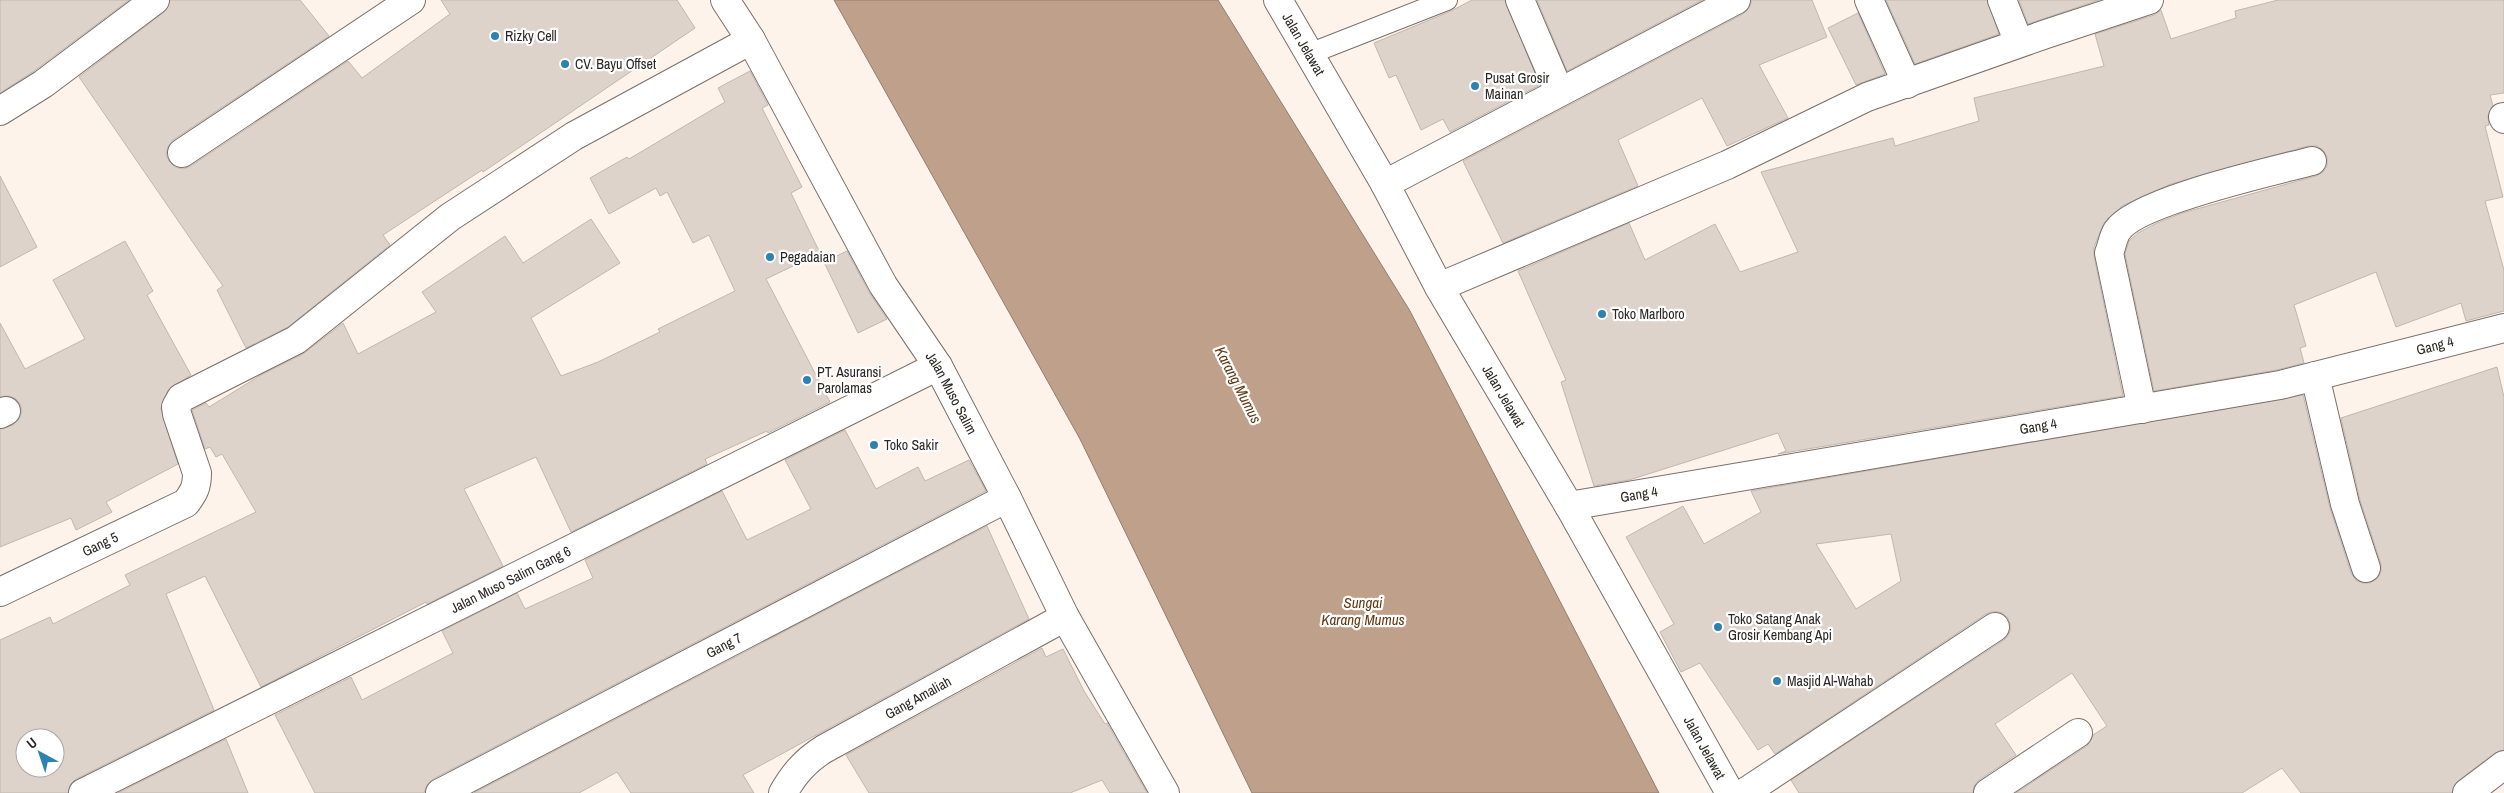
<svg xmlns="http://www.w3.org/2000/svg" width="2504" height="793" font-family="'Archivo Narrow',sans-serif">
	<rect width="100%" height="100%" fill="#fef3eb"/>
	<polygon fill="#bfa18b" stroke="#927c6c" points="834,0 1218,0 1410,311 1659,793 1252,793 1080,439"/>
	<g fill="#ded3cb" stroke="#c1b7af" fill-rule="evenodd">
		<polygon points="0,0 129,0 34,71 0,93"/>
		<polygon points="170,0 300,0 329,36 173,140 168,147 166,154 169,161 175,167 183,169 191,166 348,61 362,78 450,14 441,0 677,0 695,28 483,172 482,170 383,235 390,245 288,327 246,348 217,290 223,286 79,77 164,12"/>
		<polygon points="1472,0 1505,0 1540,85 1450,132 1443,119 1421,130 1396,75 1389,78 1374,43 1451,11"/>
		<polygon points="1537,0 1702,0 1567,71"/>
		<polygon points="1752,0 1812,0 1827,37 1759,65 1788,118 1727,146 1702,98 1618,140 1638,186 1503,243 1463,161 1743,14 1749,8"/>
		<polygon points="1886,0 1987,0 1999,34 1915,64"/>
		<polygon points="2019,0 2099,0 2028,24"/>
		<polygon points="2278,0 2504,0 2504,93 2490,95 2493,106 2488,116 2489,125 2485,126 2503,197 2485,201 2504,270 2504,311 2466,321 2461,303 2396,327 2376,272 2294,305 2306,346 2300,348 2304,363 2277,370 2154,391 2125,254 2129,241 2138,233 2157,223 2182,213 2316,176 2323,172 2327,166 2327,157 2323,150 2317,146 2308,146 2171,184 2122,206 2104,223 2094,247 2094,256 2123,396 1778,454 1786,451 1778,433 1629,480 1594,486 1561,382 1566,380 1518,271 1629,223 1645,260 1715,224 1740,272 1798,252 1761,172 1893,138 1895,146 1979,121 1974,98 2104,66 2095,34 2154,15 2161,10 2171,39 2236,18 2235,11"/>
		<polygon points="1858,13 1885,74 1856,85 1828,28"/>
		<path d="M750 71 768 105 762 108 802 187 791 193 820 253 766 279 830 402 768 433 767 431 705 459 707 464 571 532 536 457 464 489 503 566 427 604 426 602 261 687 205 576 166 594 214 710 76 779 70 785 68 793H0V640L50 617 53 624 130 585 125 575 256 512 222 454 216 457 210 447 205 449 192 410 206 403 209 407 261 375 303 354 343 323 358 354 436 312 422 292 505 236 523 263 591 219 620 263 531 318 561 376 598 362 660 332 658 329 735 291 709 235 693 243 667 192 660 196 656 188 609 214 590 178 627 157 629 159 725 102 718 88ZM25 738H55V768H25Z"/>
		<polygon points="0,176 37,247 0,267"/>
		<polygon points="125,241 153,291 147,295 191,375 168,390 161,409 178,464 106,502 112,512 76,530 71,518 0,547 0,429 13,425 19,419 22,411 20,404 15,398 7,396 0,397 0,323 25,369 85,339 53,280"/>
		<polygon points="847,251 869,292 887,319 858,333 824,262"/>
		<path d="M2497 367 2504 397V750L2495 753 2458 781 2452 793H2301L2282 768 2242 793H2016L2087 746 2093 735 2107 726 2072 673 1995 724 2016 755 1979 780 1974 786 1973 793H1799L1791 780 2004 640 2009 634 2011 627 2008 618 2002 613 1995 611 1986 614 1775 754 1768 744 1758 750 1700 663 1681 672 1660 632 1674 624 1626 537 1683 506 1704 544 1761 512 1751 491 2303 395 2330 508 2351 573 2356 580 2363 583H2370L2378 578 2381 571V564L2360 500 2341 418ZM1891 534 1901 581 1856 609 1816 544Z"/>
		<polygon points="845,430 876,489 918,467 925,481 969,460 986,491 433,779 427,785 424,793 315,793 275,715 351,677 362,700 453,653 442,631 517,593 525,609 593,578 585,560 722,491 747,540 811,509 785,460"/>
		<polygon points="987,526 1029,619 743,775 754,793 631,793 617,772 579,793 474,793"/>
		<polygon points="1042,648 1046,657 1063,649 1084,691 1105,724 1107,723 1147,793 1110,793 1102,780 1070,793 869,793 846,755"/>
		<polygon points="226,739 248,793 118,793"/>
	</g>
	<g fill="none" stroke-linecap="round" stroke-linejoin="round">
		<g stroke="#7a7069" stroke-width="22">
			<polyline id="lane" points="1309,54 1447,0"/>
		</g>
		<g stroke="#7a7069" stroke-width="30">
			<g id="street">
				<path id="s1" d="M1278 0 1385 184 1439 287 1569 506 1730 793"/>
				<polyline points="1520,0 1559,91"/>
				<polyline points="1869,0 1907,84"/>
				<polyline points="2002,0 2019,43"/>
				<polyline points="0,111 43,84 155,0"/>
				<polyline points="2503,117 2504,119"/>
				<polyline points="182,153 411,0"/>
				<polyline points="1385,184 1736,0"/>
				<polyline points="1439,287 1727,165 1867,97 2046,34 2149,0"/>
				<polyline points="2315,376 2345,504 2366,568"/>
				<path d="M2142 409 2109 253C2112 246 2113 237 2117 231 2136 201 2274 171 2312 161"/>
				<polyline points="0,414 6,411"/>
				<path id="s2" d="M1569 506 2280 385 2504 328"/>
				<path id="s3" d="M0 592 186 503C194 492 197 487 197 473L177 414 176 407 181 398 296 340 450 217 574 136 751 40"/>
				<path id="s4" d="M83 793 938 366"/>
				<path id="s5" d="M440 793 1007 498"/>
				<path id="s6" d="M783 793C794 774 805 761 824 749L1065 617"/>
				<polyline points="1744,793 1995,627"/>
				<polyline points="1988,793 2078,733"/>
				<polyline points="2467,793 2504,765"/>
			</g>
		</g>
		<g stroke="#7a7069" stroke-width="30">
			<g id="secondary">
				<path id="s7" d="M725 0 751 40 883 285 938 366 1007 498 1065 617 1165 793"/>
			</g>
		</g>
		<use href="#lane" stroke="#fff" stroke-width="20"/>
		<use href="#street" stroke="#fff" stroke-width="28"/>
		<use href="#secondary" stroke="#fff" stroke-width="28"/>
	</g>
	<g fill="#2d82b2" stroke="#fff" stroke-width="2">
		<circle cx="495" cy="36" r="5"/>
		<circle cx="565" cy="64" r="5"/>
		<circle cx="1475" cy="86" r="5"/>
		<circle cx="770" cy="257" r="5"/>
		<circle cx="1602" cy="314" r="5"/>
		<circle cx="807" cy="380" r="5"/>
		<circle cx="874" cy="445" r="5"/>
		<circle cx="1718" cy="627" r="5"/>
		<circle cx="1777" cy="681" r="5"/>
	</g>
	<g text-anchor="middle" stroke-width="4.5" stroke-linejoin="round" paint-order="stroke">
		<g font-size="14" fill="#2a2623" stroke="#fff" text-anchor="start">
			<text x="505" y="41">Rizky Cell</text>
			<text x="575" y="69">CV. Bayu Offset</text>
			<text x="1485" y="83">Pusat Grosir<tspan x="1485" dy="16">Mainan</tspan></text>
			<text x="780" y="262">Pegadaian</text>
			<text x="1612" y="319">Toko Marlboro</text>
			<text x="817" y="377">PT. Asuransi<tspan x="817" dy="16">Parolamas</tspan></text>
			<text x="884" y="450">Toko Sakir</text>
			<text x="1728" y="624">Toko Satang Anak<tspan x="1728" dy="16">Grosir Kembang Api</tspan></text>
			<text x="1787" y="686">Masjid Al-Wahab</text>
		</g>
		<g font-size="14" fill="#2a2623" stroke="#fff">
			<text dy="5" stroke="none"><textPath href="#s1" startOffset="51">Jalan Jelawat</textPath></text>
			<text dy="5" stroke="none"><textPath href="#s2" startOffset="881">Gang 4</textPath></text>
			<text dy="5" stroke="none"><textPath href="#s7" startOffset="454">Jalan Muso Salim</textPath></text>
			<text dy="5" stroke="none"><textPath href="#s1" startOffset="456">Jalan Jelawat</textPath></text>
			<text dy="5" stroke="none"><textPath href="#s2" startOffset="476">Gang 4</textPath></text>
			<text dy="5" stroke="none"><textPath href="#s2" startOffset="71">Gang 4</textPath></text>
			<text dy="5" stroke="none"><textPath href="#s3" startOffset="111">Gang 5</textPath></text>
			<text dy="5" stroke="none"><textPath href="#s4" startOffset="478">Jalan Muso Salim Gang 6</textPath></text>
			<text dy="5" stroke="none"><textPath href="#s5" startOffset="320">Gang 7</textPath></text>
			<text dy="5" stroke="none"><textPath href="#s6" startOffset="168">Gang Amaliah</textPath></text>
			<text dy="5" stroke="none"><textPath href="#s1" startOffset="861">Jalan Jelawat</textPath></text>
		</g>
		<g font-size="15" font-style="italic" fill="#603711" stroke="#fff">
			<text transform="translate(1238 385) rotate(63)" y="5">Karang Mumus</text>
			<text x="1363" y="608">Sungai<tspan x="1363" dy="17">Karang Mumus</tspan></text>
		</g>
	</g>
	<g transform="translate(40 753) rotate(320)"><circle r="24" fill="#ffffff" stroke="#aaa8a7"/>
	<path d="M0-4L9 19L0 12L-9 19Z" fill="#2d82b2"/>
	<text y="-8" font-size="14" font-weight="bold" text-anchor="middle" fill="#2a2623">U</text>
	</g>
</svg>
